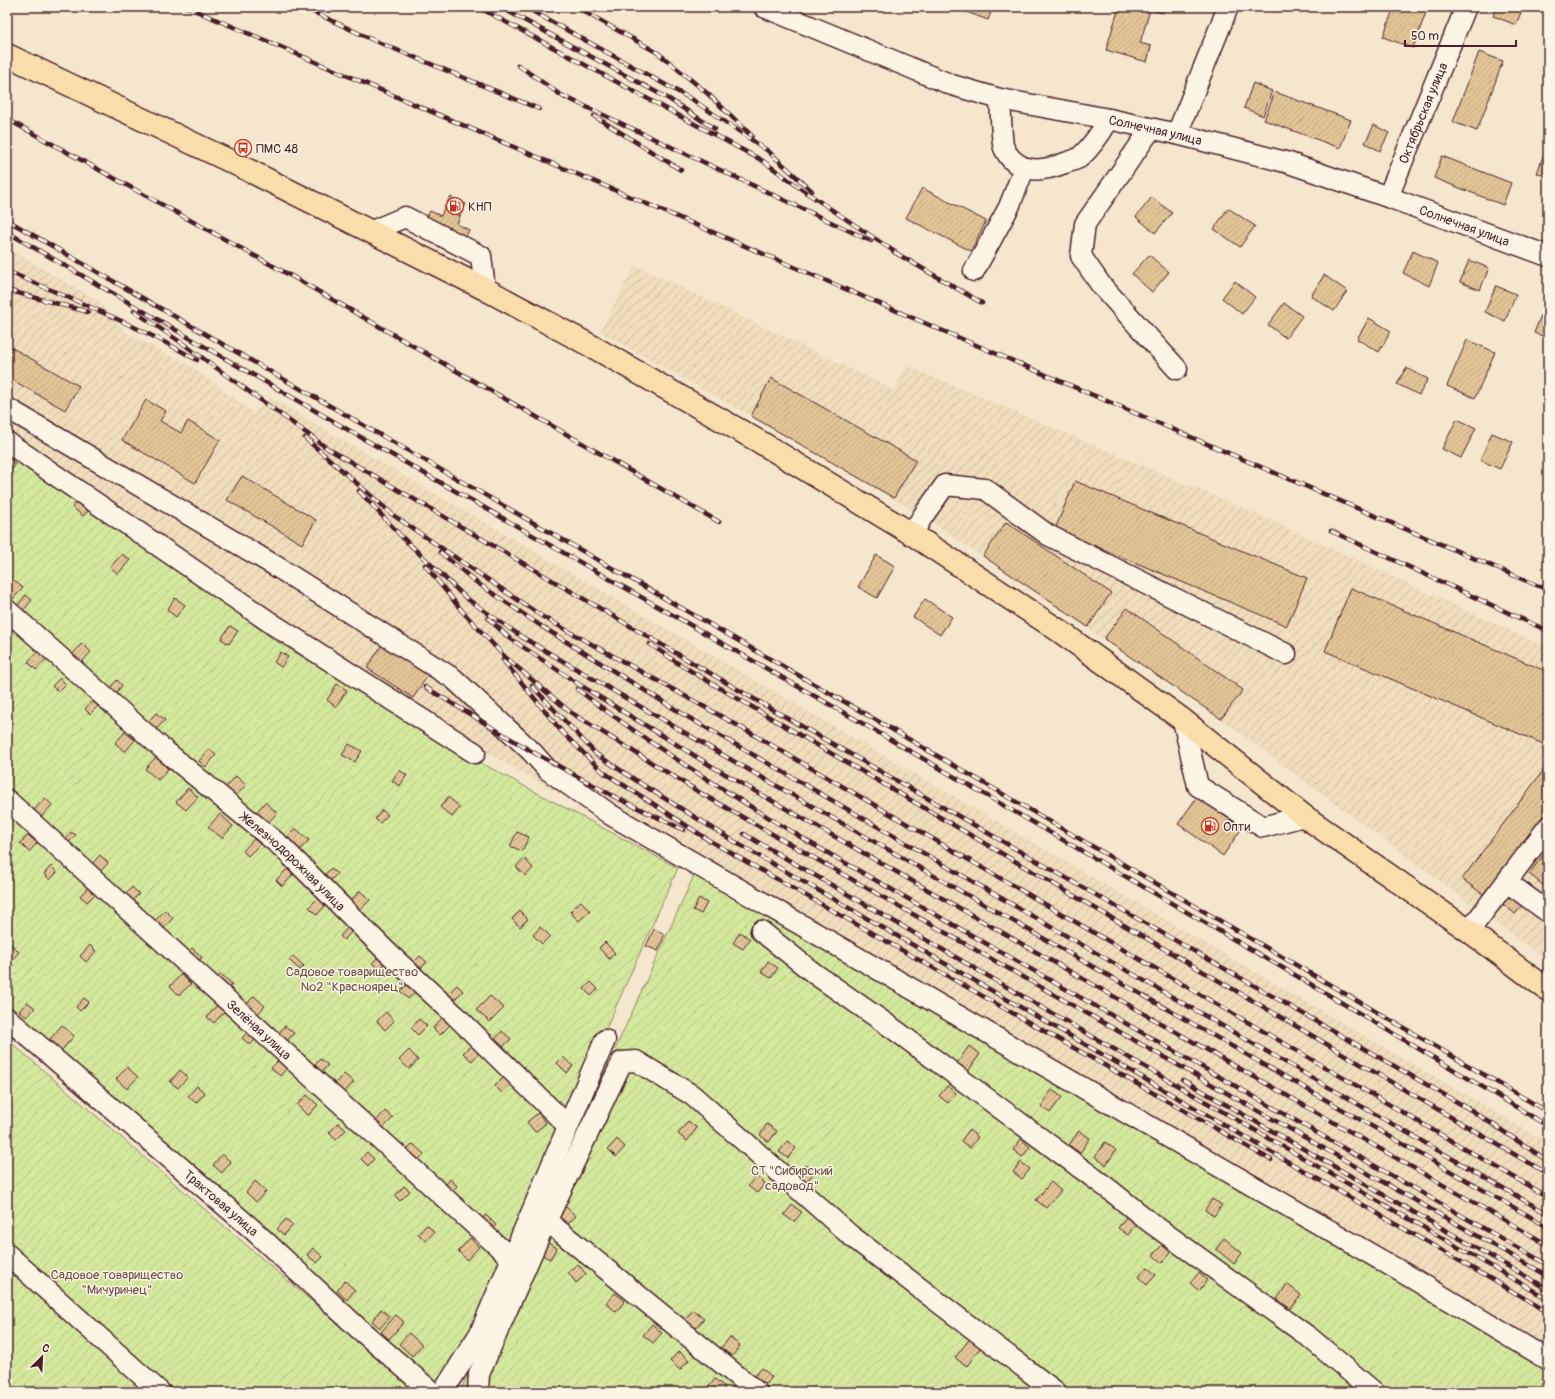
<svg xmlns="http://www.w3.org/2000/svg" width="1555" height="1399" font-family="Pangolin,sans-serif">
	<defs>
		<pattern id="industrial-furrows" width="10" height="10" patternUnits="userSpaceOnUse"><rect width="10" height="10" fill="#efddbc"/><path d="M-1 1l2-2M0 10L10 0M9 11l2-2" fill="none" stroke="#cebda2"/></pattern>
		<pattern id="garden-furrows" width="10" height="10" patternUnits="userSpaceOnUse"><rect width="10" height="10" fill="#d3e89d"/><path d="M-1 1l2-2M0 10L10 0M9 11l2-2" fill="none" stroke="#b7c787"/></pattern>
		<pattern id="building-hatch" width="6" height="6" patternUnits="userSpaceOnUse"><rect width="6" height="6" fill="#e2c596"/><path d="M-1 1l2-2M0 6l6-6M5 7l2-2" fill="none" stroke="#c3a981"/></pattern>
	</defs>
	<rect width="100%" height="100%" fill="#f4e7cd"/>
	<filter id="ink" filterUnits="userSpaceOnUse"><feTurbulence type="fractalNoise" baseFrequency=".025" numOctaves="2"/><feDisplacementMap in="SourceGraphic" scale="8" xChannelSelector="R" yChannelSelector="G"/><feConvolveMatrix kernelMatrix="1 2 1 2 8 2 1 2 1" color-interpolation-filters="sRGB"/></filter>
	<g filter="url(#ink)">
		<g fill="url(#industrial-furrows)">
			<polygon points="7,248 98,301 125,332 192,367 254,413 271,398 1548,1143 1548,1369 726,889 488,753 326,648 7,436"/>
			<polygon points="635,265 894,390 907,366 1257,514 1548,648 1548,961 1221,719 923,516 751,416 600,332"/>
		</g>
		<g fill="url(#garden-furrows)" stroke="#8e8464">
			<polygon points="7,447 118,524 273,639 468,756 678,868 491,1285 474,1327 439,1384 7,1013"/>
			<polygon points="695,873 1531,1359 1548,1369 1548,1392 460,1392"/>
			<polygon points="7,1039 417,1392 7,1392"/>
		</g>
		<g fill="url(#building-hatch)" stroke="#4a1f2b">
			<polygon points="953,7 993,7 988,20"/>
			<polygon points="1119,7 1165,7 1163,13 1150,10 1140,43 1151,46 1147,62 1106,50"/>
			<polygon points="1394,7 1428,7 1413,48 1383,37"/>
			<polygon points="1497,7 1523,7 1516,25 1493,16"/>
			<polygon points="1479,52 1503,61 1477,131 1453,122"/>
			<polygon points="1253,83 1272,91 1263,116 1244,108"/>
			<polygon points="1275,92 1351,120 1340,148 1264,120"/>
			<polygon points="1374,125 1389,133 1380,151 1365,143"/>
			<polygon points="1545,151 1548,152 1548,177 1537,173"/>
			<polygon points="1442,156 1511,183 1503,205 1434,178"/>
			<polygon points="922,188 986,221 971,251 906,218"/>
			<polygon points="450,197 466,204 460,216 444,208"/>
			<polygon points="1152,197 1172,213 1155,233 1136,217"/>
			<polygon points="444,208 460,216 457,224 469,230 463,243 424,223 430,211 441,216"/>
			<polygon points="1228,208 1255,226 1240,247 1214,229"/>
			<polygon points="1413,251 1438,263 1429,286 1403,273"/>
			<polygon points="1149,255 1169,272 1152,292 1132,274"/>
			<polygon points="1469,260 1489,268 1480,290 1460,282"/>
			<polygon points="1324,275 1347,291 1334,311 1311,296"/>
			<polygon points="1235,281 1255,297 1242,314 1222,298"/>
			<polygon points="1496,286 1516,294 1505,321 1485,312"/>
			<polygon points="1284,303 1302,316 1286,338 1268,325"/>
			<polygon points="1543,310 1548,312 1548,338 1534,333"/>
			<polygon points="1369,318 1391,331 1379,352 1357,339"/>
			<polygon points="1467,340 1495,352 1475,398 1447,386"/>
			<polygon points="7,345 79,386 65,410 7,377"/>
			<polygon points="1406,368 1428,379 1419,395 1397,384"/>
			<polygon points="771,378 916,460 894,498 751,416"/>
			<polygon points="146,400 166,411 160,421 181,433 188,421 220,440 195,483 122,440"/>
			<polygon points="1457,419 1476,428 1461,458 1442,449"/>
			<polygon points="1492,433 1513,442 1500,469 1480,460"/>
			<polygon points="7,456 16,465 7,474"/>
			<polygon points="242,476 316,520 302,544 227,500"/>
			<polygon points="1075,481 1307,578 1287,626 1055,529"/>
			<polygon points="80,498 91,507 83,516 72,507"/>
			<polygon points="1006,522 1111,593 1088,627 983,556"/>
			<polygon points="122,554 130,560 118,574 110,567"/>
			<polygon points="876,555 895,566 877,598 858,587"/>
			<polygon points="7,574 23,588 10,602 7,599"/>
			<polygon points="1351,588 1548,672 1548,746 1325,651"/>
			<polygon points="26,595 32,600 22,612 16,607"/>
			<polygon points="175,598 185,605 176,617 167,610"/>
			<polygon points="925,599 952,617 940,635 913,617"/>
			<polygon points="1127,608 1243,690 1221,719 1104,639"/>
			<polygon points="230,626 238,631 229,644 221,639"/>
			<polygon points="82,643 91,652 80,664 71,656"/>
			<polygon points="382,645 428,675 413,698 367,668"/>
			<polygon points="38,651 46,659 36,670 28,662"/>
			<polygon points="281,652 288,657 281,667 274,662"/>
			<polygon points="60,678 66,684 58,692 52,686"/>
			<polygon points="117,680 122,685 116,693 110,688"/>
			<polygon points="337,684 347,690 336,707 327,700"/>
			<polygon points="92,701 98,706 90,714 85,709"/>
			<polygon points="156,713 165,720 154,732 145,725"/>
			<polygon points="125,732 135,740 125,752 115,743"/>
			<polygon points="349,744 362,751 355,762 342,755"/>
			<polygon points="209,749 216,755 206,767 199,761"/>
			<polygon points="156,757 168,769 158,780 145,769"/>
			<polygon points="1548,764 1548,811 1484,895 1462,879"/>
			<polygon points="399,770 407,775 400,786 392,781"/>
			<polygon points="236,776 246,785 233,799 223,790"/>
			<polygon points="188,788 198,797 186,810 176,802"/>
			<polygon points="448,797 460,807 452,817 440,807"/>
			<polygon points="1197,797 1242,828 1223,856 1178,824"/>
			<polygon points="45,798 52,805 41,817 34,810"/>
			<polygon points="265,802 277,813 266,825 254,815"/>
			<polygon points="382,810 388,815 380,823 375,819"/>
			<polygon points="220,814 233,826 222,838 208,827"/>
			<polygon points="295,828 309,840 298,852 285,840"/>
			<polygon points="71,832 76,835 65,846 61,843"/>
			<polygon points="517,832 529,837 522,851 510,846"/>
			<polygon points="28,835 37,843 29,852 20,843"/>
			<polygon points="254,839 260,844 248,856 243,851"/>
			<polygon points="1547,850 1548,852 1548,889 1529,874"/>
			<polygon points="100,855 108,863 99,873 91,865"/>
			<polygon points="524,858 533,868 526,876 516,867"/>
			<polygon points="51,866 57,872 50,880 44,874"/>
			<polygon points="331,868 337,874 328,883 323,877"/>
			<polygon points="287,869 293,875 282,886 276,880"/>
			<polygon points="89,886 96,893 87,902 80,896"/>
			<polygon points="132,887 139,894 133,900 126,894"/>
			<polygon points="360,891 370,900 356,914 347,905"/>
			<polygon points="1511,895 1523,904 1515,914 1503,904"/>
			<polygon points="318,898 326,905 317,915 309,907"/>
			<polygon points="699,898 707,903 701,914 693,910"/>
			<polygon points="581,901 590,911 579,921 570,912"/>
			<polygon points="165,910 173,918 162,930 154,922"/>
			<polygon points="520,911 528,919 520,927 512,919"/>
			<polygon points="349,926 353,930 344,940 340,936"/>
			<polygon points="540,927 550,936 542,944 533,935"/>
			<polygon points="654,929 665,934 658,951 646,946"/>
			<polygon points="740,932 750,939 743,949 733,943"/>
			<polygon points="605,942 615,953 609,959 599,948"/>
			<polygon points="12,945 19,952 9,963 7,961 7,951"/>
			<polygon points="90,945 96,951 86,962 80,956"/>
			<polygon points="192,948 202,957 197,964 186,954"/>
			<polygon points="380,955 387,961 379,969 372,963"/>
			<polygon points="293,956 304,966 300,970 289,960"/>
			<polygon points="420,956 427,962 417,972 410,966"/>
			<polygon points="768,961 778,968 771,978 761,972"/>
			<polygon points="181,974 191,984 179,995 170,986"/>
			<polygon points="221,974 232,984 224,991 214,982"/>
			<polygon points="410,982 418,990 408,999 400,991"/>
			<polygon points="591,982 598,989 591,996 584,989"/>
			<polygon points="457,985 463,991 451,1003 444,998"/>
			<polygon points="254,996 265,1006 255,1017 244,1007"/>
			<polygon points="490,996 504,1008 490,1022 476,1010"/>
			<polygon points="84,998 89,1002 80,1011 76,1007"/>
			<polygon points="27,1002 35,1008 27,1017 19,1011"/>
			<polygon points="217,1005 224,1012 214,1023 207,1017"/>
			<polygon points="386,1012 394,1021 385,1030 377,1021"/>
			<polygon points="443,1017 451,1024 440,1035 433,1028"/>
			<polygon points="419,1019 427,1026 418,1035 411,1028"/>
			<polygon points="62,1025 74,1036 62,1050 50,1039"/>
			<polygon points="285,1026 294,1033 286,1042 278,1034"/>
			<polygon points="249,1031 257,1038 250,1045 242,1038"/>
			<polygon points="502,1031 511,1039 500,1050 492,1042"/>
			<polygon points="472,1044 480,1052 472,1061 463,1053"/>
			<polygon points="969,1046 980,1054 966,1074 955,1066"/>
			<polygon points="409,1050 418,1060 409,1069 399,1060"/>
			<polygon points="563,1057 573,1066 567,1073 557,1063"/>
			<polygon points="320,1059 328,1065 322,1072 315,1065"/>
			<polygon points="279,1060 287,1068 280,1076 271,1068"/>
			<polygon points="127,1067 138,1077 127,1089 116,1079"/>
			<polygon points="180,1070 188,1077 178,1088 170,1082"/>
			<polygon points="344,1074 354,1082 344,1093 334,1084"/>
			<polygon points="506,1075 513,1081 502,1093 495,1086"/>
			<polygon points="197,1086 205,1093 196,1103 188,1096"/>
			<polygon points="947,1086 956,1093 948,1103 939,1096"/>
			<polygon points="1052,1090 1062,1097 1050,1113 1041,1106"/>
			<polygon points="307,1095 318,1105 308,1116 297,1105"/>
			<polygon points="385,1111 393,1118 382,1129 375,1122"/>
			<polygon points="538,1113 546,1123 535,1132 527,1122"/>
			<polygon points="688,1121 697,1128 687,1141 678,1134"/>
			<polygon points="338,1123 346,1130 336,1140 329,1133"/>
			<polygon points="767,1124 777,1131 769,1142 760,1135"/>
			<polygon points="969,1130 978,1137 970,1148 961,1141"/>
			<polygon points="1079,1131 1090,1138 1080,1153 1069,1145"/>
			<polygon points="617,1139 625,1147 616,1157 608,1149"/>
			<polygon points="1021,1139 1030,1147 1022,1157 1013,1150"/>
			<polygon points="787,1141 796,1148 788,1158 779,1152"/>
			<polygon points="1105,1142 1116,1150 1106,1165 1095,1157"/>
			<polygon points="413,1144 424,1154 415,1163 404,1153"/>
			<polygon points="367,1152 374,1159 368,1166 361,1159"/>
			<polygon points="222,1154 231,1162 222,1173 213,1165"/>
			<polygon points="1021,1162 1030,1169 1022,1179 1013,1172"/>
			<polygon points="805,1165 814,1172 806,1183 797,1176"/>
			<polygon points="756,1176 765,1183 757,1193 748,1186"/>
			<polygon points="450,1179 457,1186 449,1195 442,1189"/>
			<polygon points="255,1181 266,1191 256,1202 246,1192"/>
			<polygon points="1051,1182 1061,1191 1046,1208 1036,1200"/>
			<polygon points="404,1186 410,1191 400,1201 395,1196"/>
			<polygon points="1212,1199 1222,1205 1214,1216 1205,1210"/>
			<polygon points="792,1205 802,1212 794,1222 784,1215"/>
			<polygon points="566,1207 576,1216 567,1225 557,1216"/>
			<polygon points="486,1215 496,1225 489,1233 478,1223"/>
			<polygon points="1126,1217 1136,1224 1128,1235 1118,1228"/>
			<polygon points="286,1219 293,1225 284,1235 277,1229"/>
			<polygon points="427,1225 434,1232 426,1241 418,1234"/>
			<polygon points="470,1238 479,1247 467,1260 458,1251"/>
			<polygon points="1224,1238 1242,1253 1234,1264 1216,1249"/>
			<polygon points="545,1241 557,1248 550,1259 538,1253"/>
			<polygon points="1162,1245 1171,1253 1162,1263 1153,1255"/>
			<polygon points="313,1248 323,1257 317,1263 307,1255"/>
			<polygon points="578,1264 586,1274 576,1283 568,1272"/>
			<polygon points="1147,1267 1156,1275 1147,1285 1138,1277"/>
			<polygon points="1199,1273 1207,1280 1199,1291 1190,1283"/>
			<polygon points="345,1281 355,1290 347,1300 337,1291"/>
			<polygon points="1287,1284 1301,1295 1291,1309 1277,1299"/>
			<polygon points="615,1293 625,1301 616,1312 606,1303"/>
			<polygon points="381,1309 390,1317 380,1328 372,1321"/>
			<polygon points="693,1310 704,1319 695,1329 685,1320"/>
			<polygon points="396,1315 404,1322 389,1339 381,1332"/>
			<polygon points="652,1324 662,1333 653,1343 643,1335"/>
			<polygon points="409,1333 422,1345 412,1356 399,1344"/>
			<polygon points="730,1337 740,1346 732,1356 721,1348"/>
			<polygon points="971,1337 982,1345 967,1366 955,1358"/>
			<polygon points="679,1351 689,1360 680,1370 670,1361"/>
			<polygon points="762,1368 772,1377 763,1387 753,1378"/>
			<polygon points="715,1379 725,1387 721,1392 711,1392 707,1389"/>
		</g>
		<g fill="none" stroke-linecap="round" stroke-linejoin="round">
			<g stroke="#4a1f2b" stroke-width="23">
				<g id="minor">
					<path id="s1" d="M764 7 952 85 1000 99 1109 119 1177 134 1289 163 1388 197 1548 256"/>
					<path d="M1000 99C1001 109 1001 141 1004 148 1017 175 1042 172 1065 163 1069 162 1075 160 1079 158 1092 147 1101 133 1109 119"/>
					<polyline points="1151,129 1085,224 1081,256 1101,285 1177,369"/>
					<polyline points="1177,134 1228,7"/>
					<path id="s2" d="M1388 197 1466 7"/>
					<polyline points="372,231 405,217 481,256 485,289"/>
					<polyline points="974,271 1009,207 1024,169"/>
					<polyline points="7,408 274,565 454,679 531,751 548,770 611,815 1412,1278 1548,1360"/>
					<polyline points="7,442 274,625 475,753"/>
					<polyline points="912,534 923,516 945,485 985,489 1048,535 1286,654"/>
					<path id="s3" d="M7 610 164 750 283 848 385 950 455 1015 568 1126"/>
					<polyline points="1183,720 1198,786 1263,827 1304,816"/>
					<path id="s4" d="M7 800 512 1259"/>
					<polyline points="1507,882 1548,912"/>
					<polyline points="761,931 815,974 895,1030 1110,1190 1151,1223 1309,1337 1374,1392"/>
					<polyline points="1469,931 1548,827"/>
					<path id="s5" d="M7 1018 252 1229 358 1328 432 1392"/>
					<polyline points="547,1221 757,1392"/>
					<polyline points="7,1254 160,1392"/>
					<polyline points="443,1392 480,1333 605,1040"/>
					<polyline points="478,1392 479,1374 542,1230 622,1062 636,1061 692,1095 850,1235 1056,1392"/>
				</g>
			</g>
			<g stroke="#4a1f2b" stroke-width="25">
				<polyline id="highway" points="7,55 234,163 485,289 595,348 760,442 912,534 1058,630 1183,720 1304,816 1469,931 1548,990"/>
			</g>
			<use href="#minor" stroke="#fcf5e5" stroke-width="20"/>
			<use href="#highway" stroke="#f9deab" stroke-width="22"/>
			<g stroke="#4a1f2b" stroke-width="4.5">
				<g id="rail">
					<polyline points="187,7 1548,590"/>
					<polyline points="303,7 373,40 539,109"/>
					<polyline points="478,7 763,161 804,191 898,254"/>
					<polyline points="500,7 669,99 715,129"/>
					<polyline points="525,7 693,100 768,151 812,191"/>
					<polyline points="576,7 658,53 707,93 752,136"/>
					<polyline points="518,65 565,98"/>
					<polyline points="561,95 871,241"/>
					<polyline points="594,116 681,170"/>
					<polyline points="7,119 295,278 719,522"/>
					<polyline points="7,220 857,709 1548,1112"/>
					<polyline points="7,232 357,435 855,719 1307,982 1548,1126"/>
					<polyline points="894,252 982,303"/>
					<path d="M7 271C71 299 137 325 197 360"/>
					<polyline points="7,290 88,312"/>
					<polyline points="134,311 182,343 327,448 749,696 1471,1110 1548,1161"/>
					<polyline points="305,438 393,515 543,617 744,729 1548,1197"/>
					<polyline points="359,491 403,538 466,598 522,637 721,754 1548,1227"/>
					<polyline points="1331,531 1548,631"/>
					<polyline points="440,552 476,582 541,626 686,716 1548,1214"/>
					<polyline points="425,565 462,611 504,656 570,712 702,794 1548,1276"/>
					<polyline points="488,618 508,637 580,685 713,767 1548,1245"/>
					<polyline points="650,644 679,664 1548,1174"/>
					<polyline points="503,660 562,732 603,772 652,803 710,841 1271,1160"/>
					<polyline points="532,686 596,754 643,785 740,845 1548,1312"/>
					<polyline points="425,687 531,751 615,797 684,830"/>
					<path d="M577 689C650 745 728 793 807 841L1548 1265"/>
					<polyline points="744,834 1048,1011 1548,1299"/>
					<polyline points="1183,1080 1548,1289"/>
				</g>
			</g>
			<use href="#rail" stroke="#fcf5e5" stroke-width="3" stroke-dasharray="9" stroke-linecap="butt"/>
		</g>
	</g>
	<defs>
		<g id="bus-ring" transform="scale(0.9)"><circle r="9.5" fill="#fcf5e5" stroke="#c8321e" stroke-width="1.5"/><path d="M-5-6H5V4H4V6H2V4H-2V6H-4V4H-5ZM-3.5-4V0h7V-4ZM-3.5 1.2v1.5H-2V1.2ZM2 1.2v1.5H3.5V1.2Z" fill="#c8321e"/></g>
		<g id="fuel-ring" transform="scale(0.9)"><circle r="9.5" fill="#fcf5e5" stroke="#c8321e" stroke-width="1.5"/><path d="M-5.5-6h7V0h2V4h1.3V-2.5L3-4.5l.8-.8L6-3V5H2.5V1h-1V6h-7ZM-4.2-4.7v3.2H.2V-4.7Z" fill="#c8321e"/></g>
	</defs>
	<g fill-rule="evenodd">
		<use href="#bus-ring" x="243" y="148"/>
		<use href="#fuel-ring" x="455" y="206"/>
		<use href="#fuel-ring" x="1210" y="826"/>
	</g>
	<g text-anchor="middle" stroke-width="3" stroke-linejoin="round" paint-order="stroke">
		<g font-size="13" fill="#4a1f2b" stroke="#fcf5e5">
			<text dy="5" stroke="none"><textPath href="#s2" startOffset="91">Октябрьская улица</textPath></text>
			<text dy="5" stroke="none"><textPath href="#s1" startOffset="412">Солнечная улица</textPath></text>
			<text dy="5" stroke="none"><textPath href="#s1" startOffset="736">Солнечная улица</textPath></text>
			<text dy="5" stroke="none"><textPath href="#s3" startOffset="381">Железнодорожная улица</textPath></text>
			<text dy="5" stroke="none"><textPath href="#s4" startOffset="341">Зелёная улица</textPath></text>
			<text dy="5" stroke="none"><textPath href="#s5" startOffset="283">Трактовая улица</textPath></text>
		</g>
		<g font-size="13" fill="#4a1f2b" stroke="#fcf5e5" text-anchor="start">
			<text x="256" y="153">ПМС 48</text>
			<text x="468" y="211">КНП</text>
			<text x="1223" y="831">Опти</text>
		</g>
		<g font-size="13" fill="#6c5148" stroke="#fcf5e5">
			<text x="352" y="976">Садовое товарищество<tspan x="352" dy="15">№2 "Красноярец"</tspan></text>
			<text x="792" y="1175">СТ "Сибирский<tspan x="792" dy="15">садовод"</tspan></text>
			<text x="117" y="1279">Садовое товарищество<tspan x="117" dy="15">"Мичуринец"</tspan></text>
		</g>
	</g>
	<rect width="1555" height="1399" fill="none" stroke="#fcf5e5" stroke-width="24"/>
	<rect x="12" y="12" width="1531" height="1375" fill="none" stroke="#4a1f2b" stroke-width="1.5" filter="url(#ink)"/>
	<g transform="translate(42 1357) rotate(24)" stroke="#fcf5e5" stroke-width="3" paint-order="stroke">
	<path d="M0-3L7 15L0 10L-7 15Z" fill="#4a1f2b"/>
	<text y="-6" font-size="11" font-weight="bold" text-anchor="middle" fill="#4a1f2b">С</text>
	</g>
	<path d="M1405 40v6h111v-6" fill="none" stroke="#4a1f2b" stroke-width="2"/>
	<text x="1411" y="40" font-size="12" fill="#4a1f2b" stroke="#fcf5e5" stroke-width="3" paint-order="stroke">50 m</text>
</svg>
